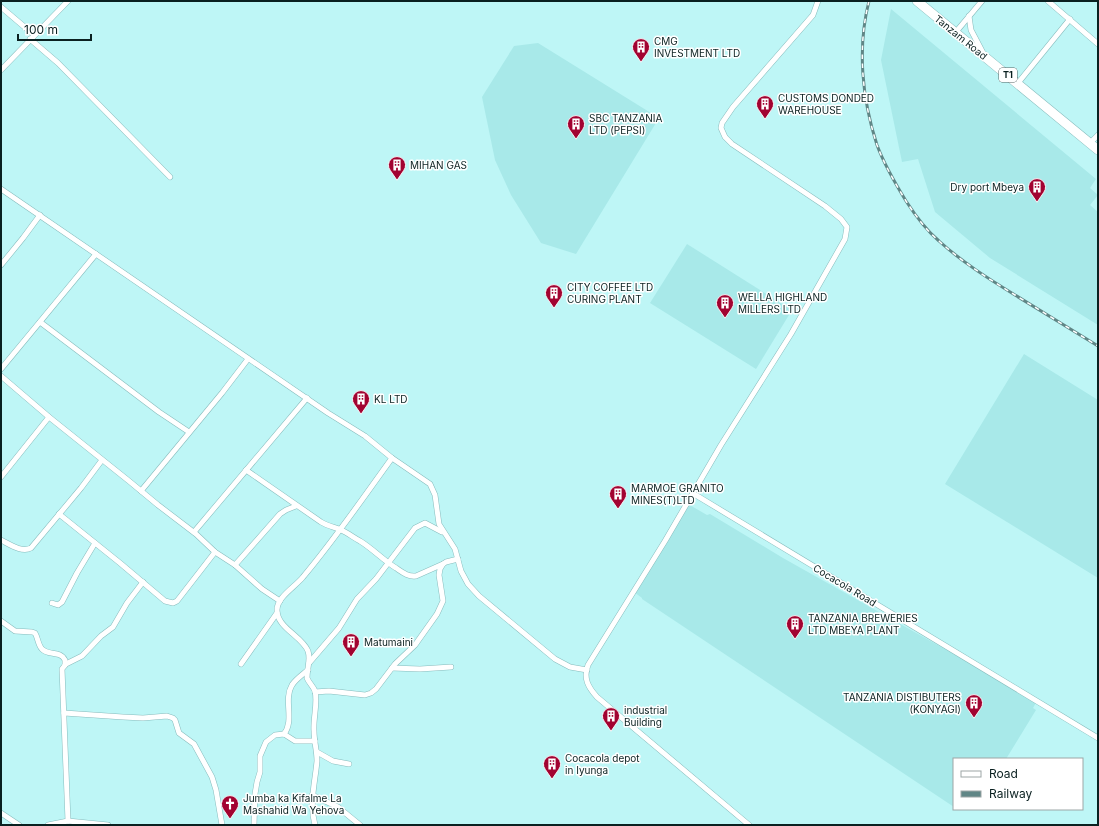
<svg xmlns="http://www.w3.org/2000/svg" width="1099" height="826" font-family="Inter,sans-serif">
	<rect width="100%" height="100%" fill="#bef6f6"/>
	<g fill="#a8e9e9">
		<polygon points="891,9 1096,179 1090,188 1098,195 1090,205 1098,212 1098,325 990,258 935,212 918,159 902,162 881,60"/>
		<polygon points="538,43 659,118 576,254 541,243 511,195 495,160 482,97 514,46"/>
		<polygon points="687,244 792,310 756,369 650,303"/>
		<polygon points="1024,354 1098,400 1098,578 945,484"/>
		<polygon points="688,504 707,515 710,514 783,558 1037,701 1033,708 1036,710 1006,759 954,759 954,807 642,599 642,598 634,592"/>
	</g>
	<g fill="none" stroke-linecap="round" stroke-linejoin="round">
		<g stroke="#87bcbd" stroke-width="6">
			<g id="street">
				<polyline points="1048,1 1098,44"/>
				<polyline points="1,7 34,35"/>
				<polyline points="969,16 971,30 982,51"/>
				<polyline points="955,33 982,1"/>
				<polyline points="30,39 58,63 170,177"/>
				<polyline points="1,70 68,1"/>
				<polyline points="1018,83 1070,19"/>
				<polyline points="1090,143 1098,135"/>
				<polyline points="1,189 328,413 365,436 392,458 430,484 435,495 439,524 455,549 461,571 468,584 479,596 555,659 570,667 587,670"/>
				<polyline points="1,265 23,238 40,215"/>
				<polyline points="40,322 159,412 189,432"/>
				<polyline points="1,369 96,254"/>
				<polyline points="1,376 49,417 129,481 158,505 196,534 215,552 235,565 262,589 280,601"/>
				<path d="M246 470 321 522C328 526 334 527 341 530 348 533 354 538 360 541 373 549 383 560 396 568 402 572 408 577 416 576L443 564"/>
				<polyline points="1,477 49,417"/>
				<polyline points="141,491 222,393 248,359"/>
				<polyline points="694,494 1098,738"/>
				<polyline points="59,514 120,563 165,601 173,603 177,601 215,552"/>
				<polyline points="194,532 307,398"/>
				<path d="M1 540C9 544 22 553 31 548L81 488 102 460"/>
				<polyline points="235,565 280,514 286,510 296,506"/>
				<polyline points="52,603 58,605 62,602 77,573 95,543"/>
				<path d="M1 621 15 631 32 632 35 633C38 638 38 645 42 649 48 656 60 650 65 660V665"/>
				<polyline points="309,663 339,628 357,599 376,579 415,528 425,523 442,532"/>
				<polyline points="241,664 277,613"/>
				<polyline points="392,668 420,669 451,667"/>
				<polyline points="315,692 329,691 365,695 371,693 376,689 395,664 415,645 437,614 443,601 439,575 440,569 443,564 446,562 458,559"/>
				<polyline points="64,713 123,717 143,718 167,716 173,718 175,720 179,733 194,744 212,777 216,790 222,825"/>
				<path d="M284 734C295 720 283 700 292 685 296 679 302 675 308 670"/>
				<polyline points="317,752 333,761 349,764"/>
				<polyline points="312,795 338,807 360,825"/>
				<polyline points="1,813 19,825"/>
				<polyline points="68,821 62,669 66,664 82,656 101,636 113,627 127,603 143,582"/>
				<polyline points="48,825 68,821 108,825"/>
				<polyline points="254,825 255,794 257,782 260,772 260,756 266,742 275,735 284,734 295,741 315,741"/>
				<path d="M315 825C309 803 315 783 317 761 317 751 314 741 314 731 313 718 318 703 315 691 313 686 309 683 307 678 307 668 311 660 308 651 302 636 277 628 277 610 277 597 295 587 303 577 335 539 363 498 392 458"/>
				<path d="M749 825 597 697C588 687 583 678 588 665L665 541 721 445 791 334 845 239 847 227 841 219 825 206 732 144 725 137 721 128 722 123 733 107 813 15 818 1"/>
			</g>
		</g>
		<g stroke="#87bcbd" stroke-width="10">
			<polyline id="highway" points="917,1 1098,150"/>
		</g>
		<use href="#street" stroke="#fff" stroke-width="5"/>
		<use href="#highway" stroke="#fff" stroke-width="9"/>
		<g stroke="#608686" stroke-width="3">
			<path id="rail" d="M869 1C857 48 862 99 877 145 884 164 895 183 906 201 915 215 926 230 939 241 962 262 989 279 1015 295 1043 312 1070 329 1098 346"/>
		</g>
		<use href="#rail" stroke="#fff" stroke-width="1.5" stroke-dasharray="4.5" stroke-linecap="butt"/>
	</g>
	<defs>
		<g id="building-pin" transform="scale(0.9)"><path d="M0 17L-7.5 6A9.5 9.5 0 1 1 7.5 6Z" fill="#a20331" stroke="#fff"/><path d="M-4-6H4V6H1V3H-1V6H-4ZM-2.5-4.3h1.7v1.8h-1.7ZM.8-4.3h1.7v1.8H.8ZM-2.5-1h1.7V.8h-1.7ZM.8-1h1.7V.8H.8Z" fill="#fff"/></g>
		<g id="church-pin" transform="scale(0.9)"><path d="M0 17L-7.5 6A9.5 9.5 0 1 1 7.5 6Z" fill="#a20331" stroke="#fff"/><path d="M-1.2-6h2.4v3.5h3.3v2.4h-3.3V6h-2.4V-.1h-3.3v-2.4h3.3Z" fill="#fff"/></g>
	</defs>
	<g fill-rule="evenodd">
		<use href="#building-pin" x="641" y="47"/>
		<use href="#building-pin" x="765" y="104"/>
		<use href="#building-pin" x="576" y="124"/>
		<use href="#building-pin" x="397" y="165"/>
		<use href="#building-pin" x="1037" y="187"/>
		<use href="#building-pin" x="554" y="293"/>
		<use href="#building-pin" x="725" y="303"/>
		<use href="#building-pin" x="361" y="399"/>
		<use href="#building-pin" x="618" y="494"/>
		<use href="#building-pin" x="795" y="624"/>
		<use href="#building-pin" x="351" y="642"/>
		<use href="#building-pin" x="974" y="703"/>
		<use href="#building-pin" x="611" y="716"/>
		<use href="#building-pin" x="552" y="764"/>
		<use href="#church-pin" x="230" y="804"/>
	</g>
	<g text-anchor="middle" stroke-width="3" stroke-linejoin="round" paint-order="stroke">
		<rect fill="#fff" stroke="#546363" stroke-width="1" x="999" y="68" width="18" height="14" rx="3"/>
		<g font-size="9" font-weight="bold" fill="#0a2020">
			<text x="1008" y="78">T1</text>
		</g>
		<g font-size="10" fill="#0a2020" stroke="#fff">
			<text transform="translate(961 37) rotate(39)" y="4">Tanzam Road</text>
			<text transform="translate(845 585) rotate(31)" y="4">Cocacola Road</text>
		</g>
		<g font-size="10" fill="#0a2020" stroke="#fff" text-anchor="start">
			<text x="654" y="45">CMG<tspan x="654" dy="12">INVESTMENT LTD</tspan></text>
			<text x="778" y="102">CUSTOMS DONDED<tspan x="778" dy="12">WAREHOUSE</tspan></text>
			<text x="589" y="122">SBC TANZANIA<tspan x="589" dy="12">LTD (PEPSI)</tspan></text>
			<text x="410" y="169">MIHAN GAS</text>
			<text x="1024" y="191" text-anchor="end">Dry port Mbeya</text>
			<text x="567" y="291">CITY COFFEE LTD<tspan x="567" dy="12">CURING PLANT</tspan></text>
			<text x="738" y="301">WELLA HIGHLAND<tspan x="738" dy="12">MILLERS LTD</tspan></text>
			<text x="374" y="403">KL LTD</text>
			<text x="631" y="492">MARMOE GRANITO<tspan x="631" dy="12">MINES(T)LTD</tspan></text>
			<text x="808" y="622">TANZANIA BREWERIES<tspan x="808" dy="12">LTD MBEYA PLANT</tspan></text>
			<text x="364" y="646">Matumaini</text>
			<text x="961" y="701" text-anchor="end">TANZANIA DISTIBUTERS<tspan x="961" dy="12">(KONYAGI)</tspan></text>
			<text x="624" y="714">industrial<tspan x="624" dy="12">Building</tspan></text>
			<text x="565" y="762">Cocacola depot<tspan x="565" dy="12">in Iyunga</tspan></text>
			<text x="243" y="802">Jumba ka Kifalme La<tspan x="243" dy="12">Mashahid Wa Yehova</tspan></text>
		</g>
	</g>
	<rect width="1099" height="826" fill="none" stroke="#0a2020" stroke-width="4"/>
	<rect x="953" y="758" width="130" height="52" fill="#ffffff" stroke="#9da6a6"/>
	<rect x="961" y="771" width="20" height="6" fill="#ffffff" stroke="#9da6a6"/>
	<text x="989" y="778" font-size="12" fill="#0a2020">Road</text>
	<rect x="961" y="791" width="20" height="6" fill="#608686" stroke="#9da6a6"/>
	<text x="989" y="798" font-size="12" fill="#0a2020">Railway</text>
	<path d="M18 34v6h73v-6" fill="none" stroke="#0a2020" stroke-width="2"/>
	<text x="24" y="34" font-size="12" fill="#0a2020" stroke="#ffffff" stroke-width="3" paint-order="stroke">100 m</text>
</svg>
